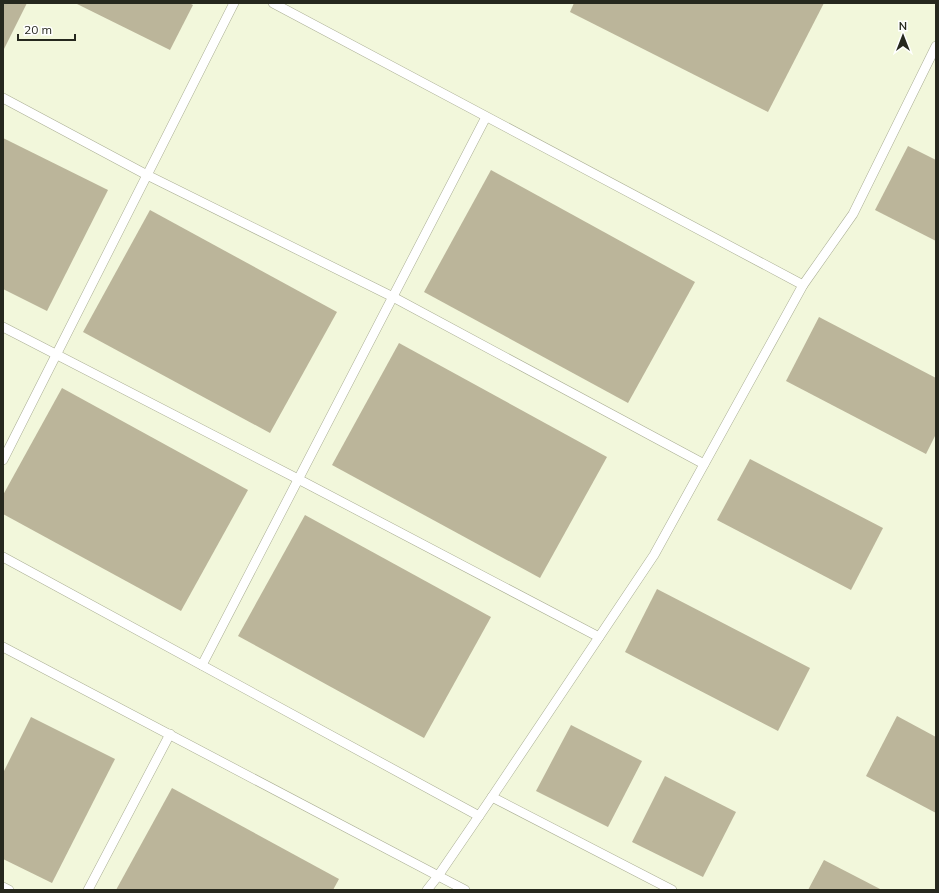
<svg xmlns="http://www.w3.org/2000/svg" width="939" height="893" font-family="Mulish,sans-serif">
	<rect width="100%" height="100%" fill="#f2f7db"/>
	<g fill="#bbb59a">
		<polygon points="3,3 27,3 3,51"/>
		<polygon points="75,3 189,3 193,5 170,50"/>
		<polygon points="574,3 824,3 768,112 570,12"/>
		<polygon points="3,138 108,190 47,311 3,289"/>
		<polygon points="908,146 936,160 936,241 875,210"/>
		<polygon points="491,170 695,282 628,403 424,292"/>
		<polygon points="150,210 337,312 270,433 83,332"/>
		<polygon points="819,317 936,378 936,434 926,454 786,381"/>
		<polygon points="399,343 607,457 540,578 332,465"/>
		<polygon points="62,388 248,490 181,611 3,514 3,495"/>
		<polygon points="750,459 883,528 851,590 717,520"/>
		<polygon points="305,515 491,617 424,738 238,636"/>
		<polygon points="657,589 810,668 778,731 625,652"/>
		<polygon points="897,716 936,737 936,813 866,776"/>
		<polygon points="31,717 115,759 52,883 3,859 3,773"/>
		<polygon points="571,725 642,761 608,827 536,791"/>
		<polygon points="665,776 736,812 703,877 632,842"/>
		<polygon points="172,788 339,879 333,890 116,890"/>
		<polygon points="824,860 882,890 808,890"/>
	</g>
	<g fill="none" stroke-linecap="round" stroke-linejoin="round">
		<g stroke="#aaae94" stroke-width="10">
			<g id="service">
				<polyline points="273,3 803,285"/>
				<polyline points="3,98 147,175 393,297 704,464"/>
				<polyline points="3,327 298,479 599,637"/>
				<polyline points="3,460 234,3"/>
				<polyline points="3,557 479,816"/>
				<polyline points="3,647 465,890"/>
				<polyline points="202,665 486,117"/>
				<polyline points="492,797 672,890"/>
				<polyline points="3,887 9,890"/>
				<polyline points="88,890 170,734"/>
				<polyline points="427,890 438,876 492,797 654,555 803,285 853,214 936,46"/>
			</g>
		</g>
		<use href="#service" stroke="#fff" stroke-width="9"/>
	</g>
	<rect width="939" height="893" fill="none" stroke="#26281e" stroke-width="8"/>
	<g transform="translate(903 36)" stroke="#ffffff" stroke-width="3" paint-order="stroke">
	<path d="M0-3L7 15L0 10L-7 15Z" fill="#26281e"/>
	<text y="-6" font-size="11" font-weight="bold" text-anchor="middle" fill="#26281e">N</text>
	</g>
	<path d="M18 34v6h57v-6" fill="none" stroke="#26281e" stroke-width="2"/>
	<text x="24" y="34" font-size="12" fill="#26281e" stroke="#ffffff" stroke-width="3" paint-order="stroke">20 m</text>
</svg>
